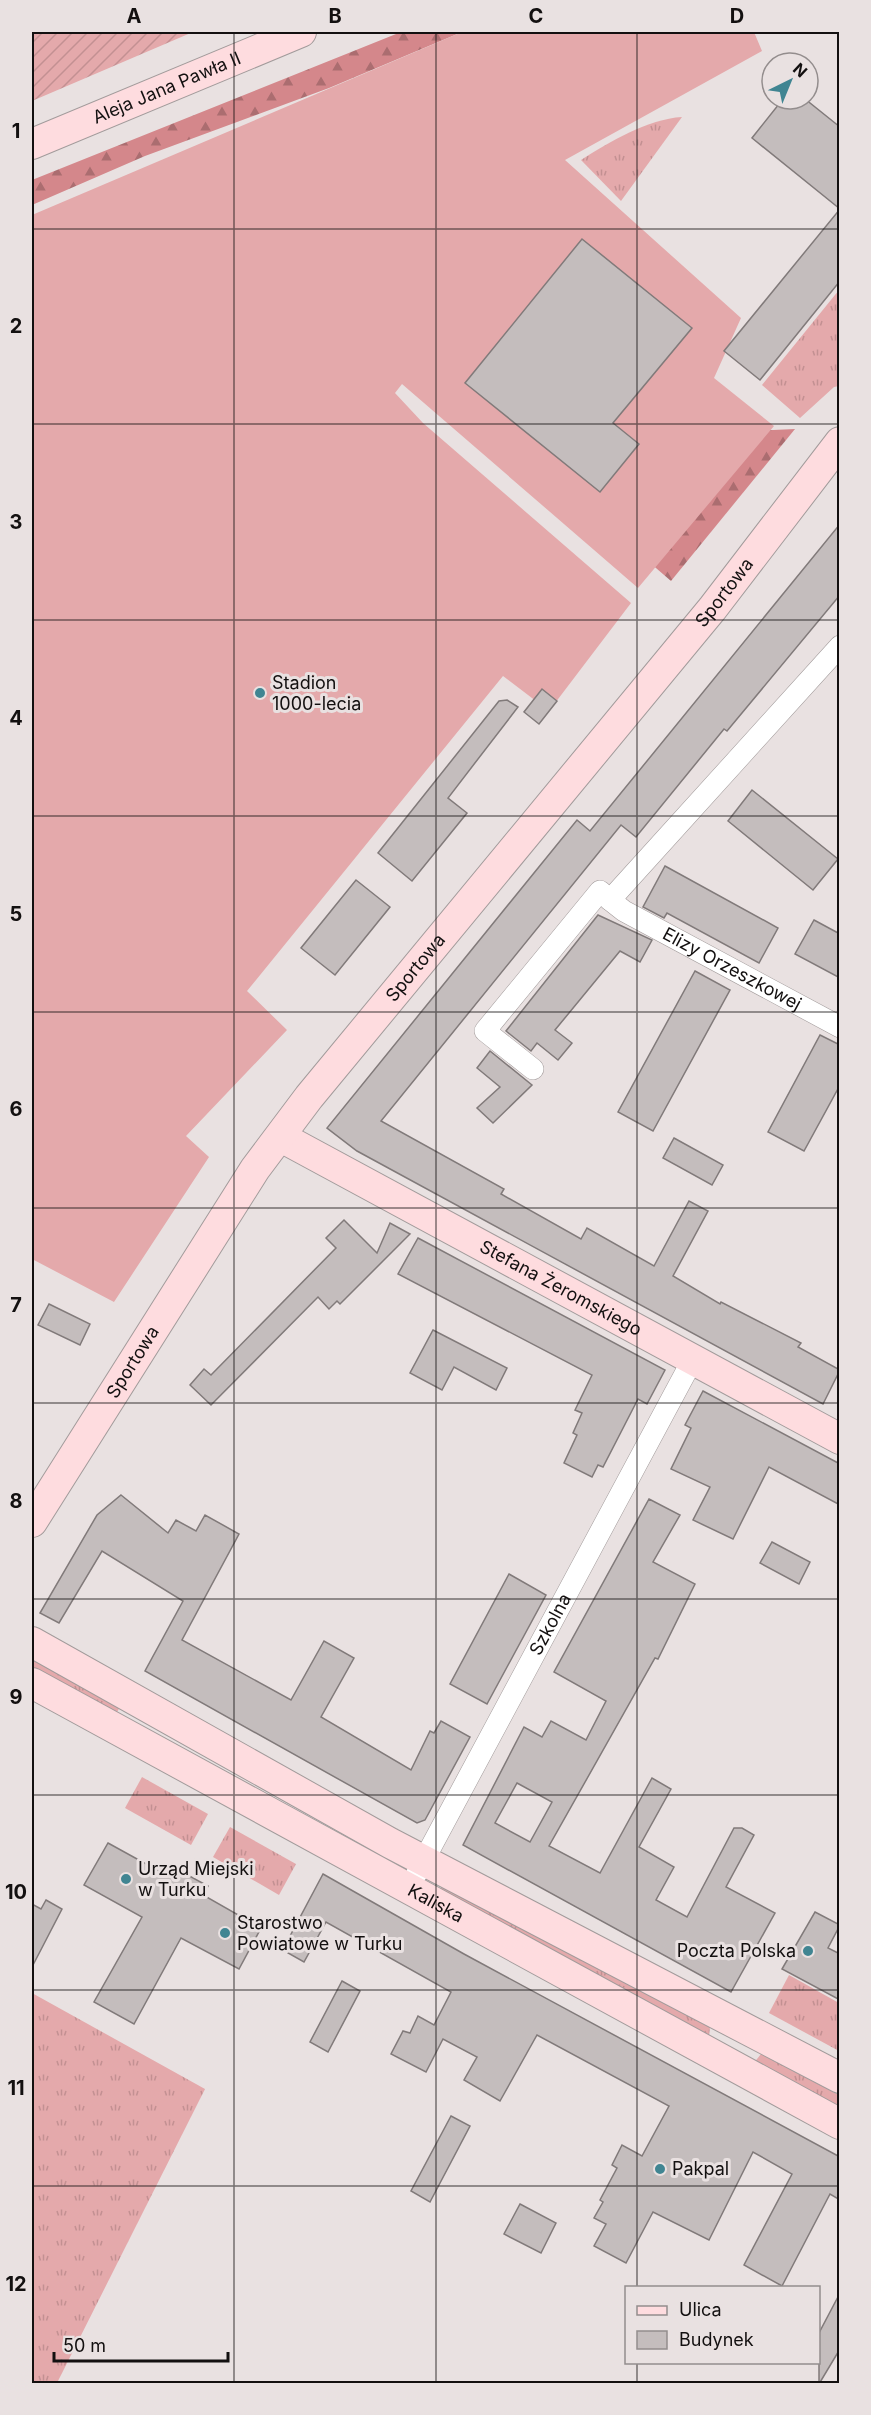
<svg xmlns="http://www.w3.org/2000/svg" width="871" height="2415" font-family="Inter,sans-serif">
	<defs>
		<pattern id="grass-tufts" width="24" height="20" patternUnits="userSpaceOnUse" patternTransform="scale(1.5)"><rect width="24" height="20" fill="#e4a9ab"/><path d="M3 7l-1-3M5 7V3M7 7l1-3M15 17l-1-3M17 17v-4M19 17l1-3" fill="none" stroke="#c39092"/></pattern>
		<pattern id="forest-firs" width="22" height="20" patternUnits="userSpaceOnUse" patternTransform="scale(1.5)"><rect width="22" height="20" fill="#d4878b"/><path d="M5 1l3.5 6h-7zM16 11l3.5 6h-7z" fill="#ab6d70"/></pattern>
		<pattern id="garden-furrows" width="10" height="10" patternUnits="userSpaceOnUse" patternTransform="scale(1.5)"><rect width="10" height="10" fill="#e4a9ab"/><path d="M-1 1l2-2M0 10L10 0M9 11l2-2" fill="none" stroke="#c39092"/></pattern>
	</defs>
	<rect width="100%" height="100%" fill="#e9e1e1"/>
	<g fill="url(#grass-tufts)">
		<path d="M682 117 621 201 581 160C609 142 648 119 682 117Z"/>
		<polygon points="839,290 839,386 834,387 800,418 762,385"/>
		<polygon points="32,1652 121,1705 116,1714 32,1674"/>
		<polygon points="142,1777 208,1814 191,1845 125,1808"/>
		<polygon points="230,1827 296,1864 279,1895 213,1857"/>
		<polygon points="444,1884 710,2027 709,2036 440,1890"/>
		<polygon points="789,1975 839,2003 839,2051 769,2013"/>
		<polygon points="32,1993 205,2089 57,2383 32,2383"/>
		<polygon points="761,2054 839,2095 839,2117 753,2064"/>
	</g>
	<g fill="url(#forest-firs)">
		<polygon points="401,32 462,32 329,88 145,156 32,205 32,180"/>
		<polygon points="795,429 671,581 649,562 753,431"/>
	</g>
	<polygon fill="url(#garden-furrows)" points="32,32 193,32 32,101"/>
	<polygon fill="#e4a9ab" points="462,32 754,32 762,51 565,160 741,318 714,378 774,426 638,588 402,384 395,393 423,423 631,603 549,711 503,676 247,991 287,1030 186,1136 209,1157 114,1302 32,1259 32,215"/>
	<g fill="#c4bdbd" stroke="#817a7a" stroke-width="1.5" fill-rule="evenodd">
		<polygon points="783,99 805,99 840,127 840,209 752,138"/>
		<polygon points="840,209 840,281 760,380 724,351"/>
		<polygon points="582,239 692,328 613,423 639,444 600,492 465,383"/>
		<polygon points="840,524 840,595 727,731 724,729 636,837 621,825 381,1121 504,1189 501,1194 581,1239 587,1228 654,1266 689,1201 708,1211 673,1276 720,1304 721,1302 801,1343 798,1347 840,1370 823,1404 357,1151 327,1128 577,820 590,831"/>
		<polygon points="542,689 557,701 539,724 524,712"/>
		<polygon points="507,700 518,707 448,798 467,813 412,881 378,853 499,701"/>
		<polygon points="752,790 838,859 813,890 728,821"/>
		<polygon points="665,866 778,928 759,963 667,913 664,918 643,907"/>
		<polygon points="356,880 390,907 335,975 301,948"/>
		<polygon points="598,915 652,940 640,962 620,951 555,1030 572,1043 558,1060 537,1043 531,1051 506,1031"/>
		<polygon points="814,920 840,934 840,978 795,954"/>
		<polygon points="695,971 730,990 653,1131 618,1112"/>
		<polygon points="820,1035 840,1045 840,1085 804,1151 768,1132"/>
		<polygon points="490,1051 532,1085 493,1123 477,1108 500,1087 477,1068"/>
		<polygon points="674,1138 723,1165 712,1185 663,1158"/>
		<polygon points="344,1220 377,1253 390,1223 410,1234 340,1304 337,1301 329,1309 318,1297 211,1405 190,1385 204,1369 211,1375 336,1248 326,1238"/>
		<polygon points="418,1238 665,1370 647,1404 638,1399 603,1467 598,1465 592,1477 564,1463 577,1435 573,1433 582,1413 575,1410 592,1375 398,1274"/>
		<polygon points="49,1304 90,1324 80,1345 38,1325"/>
		<polygon points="433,1330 507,1368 496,1390 454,1367 442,1390 410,1373"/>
		<polygon points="703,1391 840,1464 840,1505 769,1467 733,1539 693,1520 710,1487 671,1469 691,1428 685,1425"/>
		<polygon points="121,1495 168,1533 176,1520 196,1531 205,1515 239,1534 182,1640 291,1700 324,1641 354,1658 321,1717 411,1770 430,1731 434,1733 441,1721 470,1737 425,1820 417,1823 145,1671 183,1601 102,1551 59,1623 40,1613 97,1515"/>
		<path d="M649 1499 680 1515 653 1562 695 1584 658 1659 655 1658 549 1846 600 1873 652 1778 671 1789 639 1847 674 1867 656 1900 687 1917 734 1828H742L754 1835 726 1887 775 1913 731 1992 463 1845 524 1727 542 1737 551 1721 586 1740 606 1701 554 1672ZM517 1783 552 1802 530 1842 495 1823Z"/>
		<polygon points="772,1542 810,1562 799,1584 760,1563"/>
		<polygon points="509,1574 546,1595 487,1704 450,1684"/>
		<polygon points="108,1843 166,1875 171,1866 208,1886 203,1895 261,1928 239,1969 181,1938 134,2024 94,2002 142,1917 84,1885"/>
		<polygon points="323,1874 464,1954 840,2157 840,2200 830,2194 782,2286 744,2265 792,2174 753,2152 709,2240 653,2212 626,2263 594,2246 606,2224 594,2218 603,2202 600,2200 617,2168 612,2165 622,2145 642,2156 669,2106 537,2035 500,2101 464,2080 477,2057 443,2039 426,2072 391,2054 403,2031 410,2033 418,2016 434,2025 451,1992 326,1922 304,1962 288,1953 294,1941 289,1938"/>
		<polygon points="46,1900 62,1909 32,1967 32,1904 41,1909"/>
		<polygon points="815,1912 840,1925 828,1948 840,1954 840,2000 782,1969"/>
		<polygon points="342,1981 360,1991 328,2052 310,2042"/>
		<polygon points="451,2116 470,2126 430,2202 411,2191"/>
		<polygon points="520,2204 556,2223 541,2253 504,2234"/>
		<polygon points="840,2293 840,2349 819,2384 819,2333"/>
	</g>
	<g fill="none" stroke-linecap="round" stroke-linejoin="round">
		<g stroke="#a29b9b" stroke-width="22">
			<g id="street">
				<path id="s1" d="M840 646 610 900 624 911 840 1027"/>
				<polyline points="533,1069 485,1031 600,891 610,900"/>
				<path id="s2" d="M417 1873 693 1359"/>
			</g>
		</g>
		<g stroke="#a29b9b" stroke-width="32">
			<g id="secondary">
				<path id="s3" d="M32 144 301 32"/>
				<path id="s4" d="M281 1137 840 1439"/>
				<path id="s5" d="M32 1522 255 1169 309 1097 712 609 840 442"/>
				<polyline points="32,1642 390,1843 840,2078"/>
				<path id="s6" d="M32 1683 840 2124"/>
			</g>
		</g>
		<use href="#street" stroke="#fff" stroke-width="21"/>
		<use href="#secondary" stroke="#fedcdf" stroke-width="30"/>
	</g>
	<path fill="none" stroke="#131010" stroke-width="1.5" stroke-opacity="0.55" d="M234 32V2384M436 32V2384M637 32V2288M32 229H840M32 424H840M32 620H840M32 816H840M32 1012H840M32 1208H840M32 1403H840M32 1599H840M32 1795H840M32 1990H840M32 2186H840M637 2362V2384"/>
	<g fill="#408592" stroke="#e9e1e1" stroke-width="2">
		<circle cx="260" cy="693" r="6"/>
		<circle cx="126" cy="1879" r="6"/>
		<circle cx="225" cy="1933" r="6"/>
		<circle cx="808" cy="1951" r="6"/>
		<circle cx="660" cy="2169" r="6"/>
	</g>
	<g text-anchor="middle" stroke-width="6" stroke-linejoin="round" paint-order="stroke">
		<g font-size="18" fill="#131010" stroke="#e9e1e1">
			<text dy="6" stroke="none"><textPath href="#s3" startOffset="146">Aleja Jana Pawła II</textPath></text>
			<text dy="6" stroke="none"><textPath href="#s5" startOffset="1161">Sportowa</textPath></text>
			<text dy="6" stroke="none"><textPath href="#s5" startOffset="675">Sportowa</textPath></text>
			<text dy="6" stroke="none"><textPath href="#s1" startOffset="483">Elizy Orzeszkowej</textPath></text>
			<text dy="6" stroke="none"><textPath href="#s4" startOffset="318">Stefana Żeromskiego</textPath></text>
			<text dy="6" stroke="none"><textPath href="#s5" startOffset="189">Sportowa</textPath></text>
			<text dy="6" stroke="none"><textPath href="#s2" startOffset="282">Szkolna</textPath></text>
			<text dy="6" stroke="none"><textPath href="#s6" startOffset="460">Kaliska</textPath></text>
		</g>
		<g font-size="18" fill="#131010" stroke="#e9e1e1" text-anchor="start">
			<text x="272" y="689">Stadion<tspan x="272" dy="21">1000-lecia</tspan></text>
			<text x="138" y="1875">Urząd Miejski<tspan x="138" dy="21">w Turku</tspan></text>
			<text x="237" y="1929">Starostwo<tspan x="237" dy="21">Powiatowe w Turku</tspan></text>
			<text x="796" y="1957" text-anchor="end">Poczta Polska</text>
			<text x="672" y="2175">Pakpal</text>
		</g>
	</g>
	<rect width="871" height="2415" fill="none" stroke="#e9e1e1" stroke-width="66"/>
	<rect x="625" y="2286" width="195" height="78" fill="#e9e1e1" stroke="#938d8d" stroke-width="1.5"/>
	<rect x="637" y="2306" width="30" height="9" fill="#fedcdf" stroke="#938d8d" stroke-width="1.5"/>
	<text x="679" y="2316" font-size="18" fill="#131010">Ulica</text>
	<rect x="637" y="2331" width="30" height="18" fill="#c4bdbd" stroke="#938d8d" stroke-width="1.5"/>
	<text x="679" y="2346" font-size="18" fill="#131010">Budynek</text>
	<g transform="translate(790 81) rotate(43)"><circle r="28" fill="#e9e1e1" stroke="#938d8d" stroke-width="1.5"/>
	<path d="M0-4.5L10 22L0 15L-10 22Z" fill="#408592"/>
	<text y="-9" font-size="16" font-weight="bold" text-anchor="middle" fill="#131010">N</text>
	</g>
	<path d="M54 2352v9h174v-9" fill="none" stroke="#131010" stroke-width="3"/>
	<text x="63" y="2352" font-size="18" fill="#131010" stroke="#e9e1e1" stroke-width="4.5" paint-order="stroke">50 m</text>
	<rect x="33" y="33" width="805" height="2349" fill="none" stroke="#131010" stroke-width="2"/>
	<g font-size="20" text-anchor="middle" font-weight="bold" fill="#131010">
		<text x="134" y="23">A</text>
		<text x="335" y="23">B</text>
		<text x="536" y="23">C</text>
		<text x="737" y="23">D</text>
		<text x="16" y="138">1</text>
		<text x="16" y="333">2</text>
		<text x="16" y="529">3</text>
		<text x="16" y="725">4</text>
		<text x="16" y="921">5</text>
		<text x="16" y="1116">6</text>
		<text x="16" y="1312">7</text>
		<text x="16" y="1508">8</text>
		<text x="16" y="1704">9</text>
		<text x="16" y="1899">10</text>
		<text x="16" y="2095">11</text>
		<text x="16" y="2291">12</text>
	</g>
</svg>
